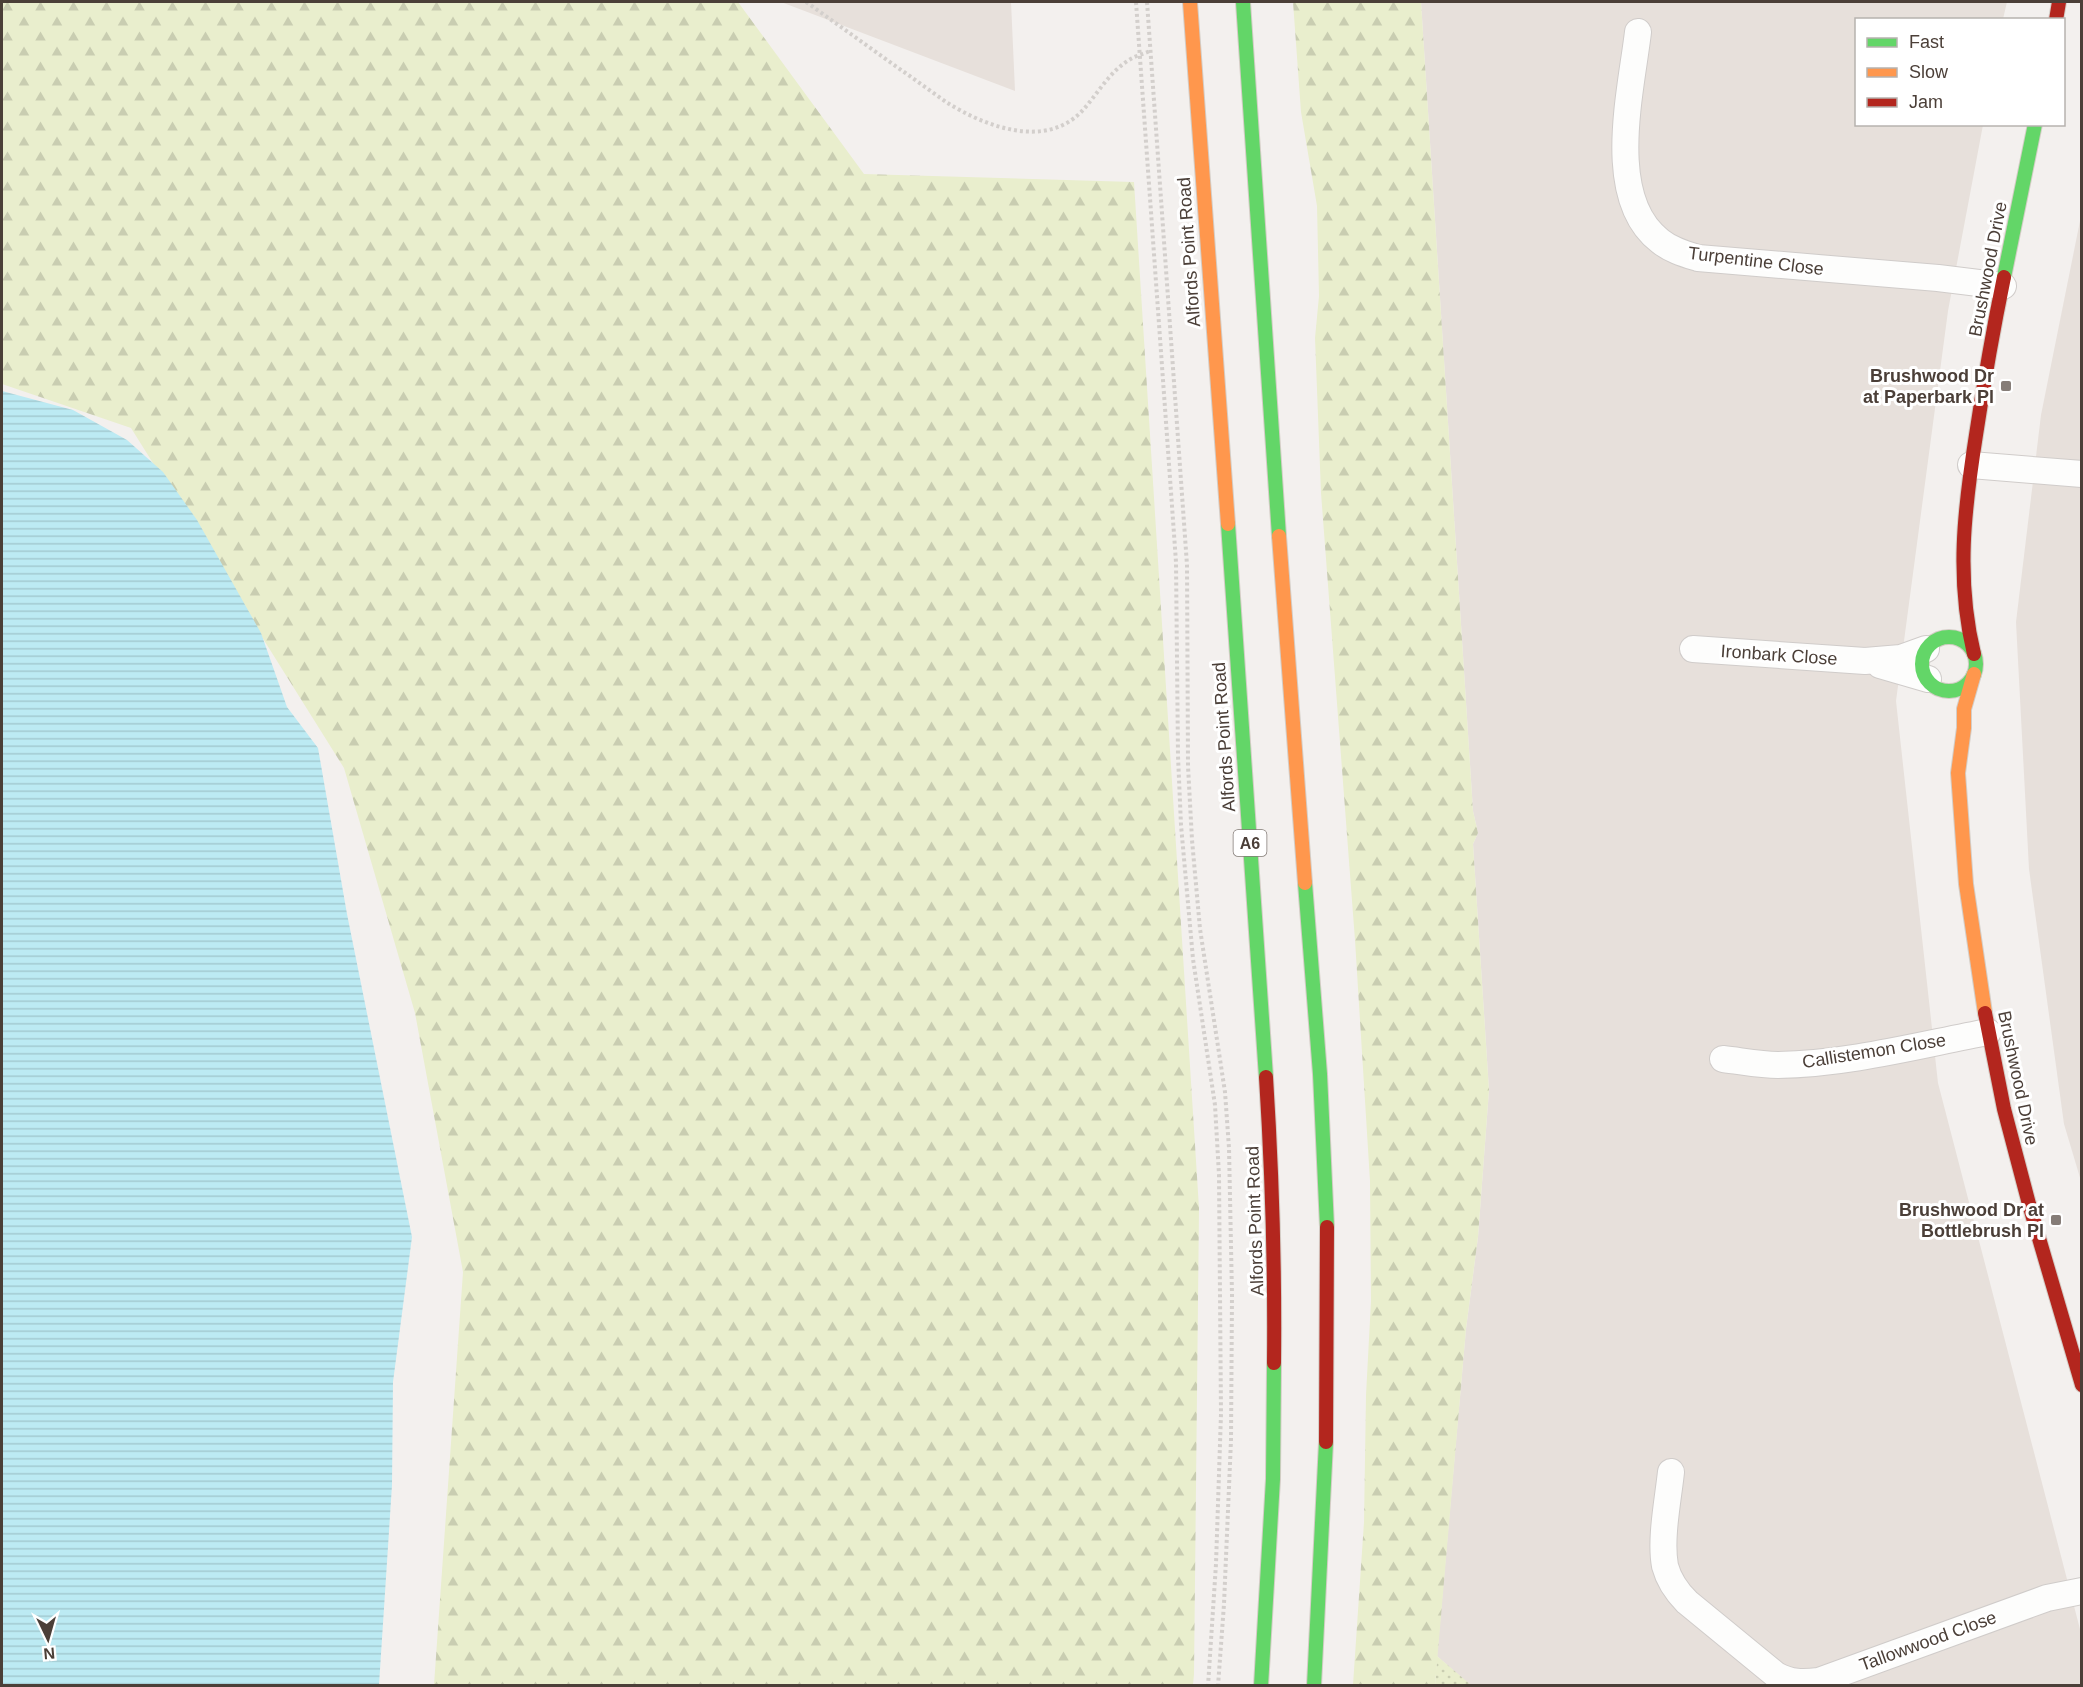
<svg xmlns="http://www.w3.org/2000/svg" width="2083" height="1687" font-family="Arial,sans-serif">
	<defs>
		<pattern id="grass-dots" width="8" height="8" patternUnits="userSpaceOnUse" patternTransform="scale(1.5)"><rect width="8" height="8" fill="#e9eecd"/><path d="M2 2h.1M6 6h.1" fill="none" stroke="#c9cdb1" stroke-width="1.8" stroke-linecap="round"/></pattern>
		<pattern id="forest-firs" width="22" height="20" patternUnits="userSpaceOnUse" patternTransform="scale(1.5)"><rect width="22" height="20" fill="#e9eecd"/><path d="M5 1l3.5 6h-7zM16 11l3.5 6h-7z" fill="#c9cdb1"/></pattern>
		<pattern id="water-rules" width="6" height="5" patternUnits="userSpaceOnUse" patternTransform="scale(1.5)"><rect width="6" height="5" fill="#bceaf3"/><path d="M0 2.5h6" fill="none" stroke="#a3cad1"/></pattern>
	</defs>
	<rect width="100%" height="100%" fill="#f3f0ee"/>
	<g fill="#e7e0db">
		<polygon points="781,2 1011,2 1015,91"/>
		<polygon points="1421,2 2007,2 2003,19 1856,20 1856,124 1983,125 1948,311 1896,701 1938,1083 2081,1633 2081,1685 1471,1686 1437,1656 1466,1329 1478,1237 1489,1090 1473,844 1478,833 1473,811"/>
		<polygon points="2081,216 2081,1181 2064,1124 2029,869 2016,622 2041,415"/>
	</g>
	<polygon fill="url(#grass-dots)" points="1437,1656 1471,1685 1435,1686"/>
	<g fill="url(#forest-firs)">
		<polygon points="2,2 738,2 864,174 1134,182 1199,1208 1194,1674 1193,1685 434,1685 463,1272 415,1013 344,768 131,428 2,384"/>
		<polygon points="1293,2 1421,2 1473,811 1478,833 1473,844 1489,1090 1478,1237 1466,1329 1435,1685 1353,1685 1364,1522 1366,1395 1371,1301 1370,1181 1355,940 1321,493 1315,338 1319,296 1317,206 1301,112"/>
	</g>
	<polygon fill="url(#water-rules)" points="2,391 73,410 127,440 163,472 197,520 261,633 287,707 318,748 347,914 412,1237 393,1382 392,1485 379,1685 2,1685"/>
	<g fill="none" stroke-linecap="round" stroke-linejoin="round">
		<g stroke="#d0ccca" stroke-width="28">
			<g id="street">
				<path d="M1638 32C1631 92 1604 198 1660 241 1671 250 1685 254 1698 258L1938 278 2003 286"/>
				<polyline points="1971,465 2082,474"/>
				<polyline points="1693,649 1865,661 1901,658 1926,649"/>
				<polyline points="1880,665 1928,679"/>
				<path d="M1723 1059C1741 1061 1760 1065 1778 1065 1848 1064 1919 1045 1988 1032"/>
				<path d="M1671 1472C1668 1500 1660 1539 1665 1566 1669 1581 1677 1592 1687 1602L1776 1675C1791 1683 1802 1683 1819 1681L2047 1598 2082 1591"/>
			</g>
		</g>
		<g stroke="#d4cdc6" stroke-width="16">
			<g id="fast">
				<polyline points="1243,2 1279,536"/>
				<polyline points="2004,277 2035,124"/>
				<polyline points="1228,524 1266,1077"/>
				<circle cx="1949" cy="664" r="27"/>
				<polyline points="1305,883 1320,1074 1327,1227"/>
				<polyline points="1261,1686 1273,1479 1274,1363"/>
				<polyline points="1314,1686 1326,1442"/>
			</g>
		</g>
		<g stroke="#d4cdc6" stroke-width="16">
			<g id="slow">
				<polyline points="1190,2 1228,524"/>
				<polyline points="1279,536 1305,883"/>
				<polyline points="1974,674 1964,709 1964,728 1958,773 1966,884 1985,1013"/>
			</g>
		</g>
		<g stroke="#d4cdc6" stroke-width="16">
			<g id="jam">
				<polyline points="2056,20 2059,2"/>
				<path d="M1974 654C1956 579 1964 511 1976 435 1984 382 1993 330 2004 277"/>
				<polyline points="1985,1013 2004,1109 2029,1204 2082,1385"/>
				<path d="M1266 1077C1272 1172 1275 1268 1274 1363"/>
				<polyline points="1326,1442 1327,1227"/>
			</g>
		</g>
		<g stroke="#d3cfcc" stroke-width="4" stroke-dasharray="3 3" stroke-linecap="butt">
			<path d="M806 2 946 102C984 126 1045 150 1082 111 1097 95 1109 72 1129 60 1135 56 1143 54 1150 51"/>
			<polyline points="1136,2 1176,562 1178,756 1181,825 1193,959 1215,1105 1219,1175 1221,1414 1216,1564 1208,1686"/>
			<polyline points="1147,2 1187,565 1188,766 1192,840 1200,929 1225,1092 1229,1148 1232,1295 1231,1440 1224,1604 1218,1686"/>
		</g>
		<use href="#street" stroke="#fdfdfc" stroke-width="26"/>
		<use href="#fast" stroke="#63d668" stroke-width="14"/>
		<use href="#slow" stroke="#ff974d" stroke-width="14"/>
		<use href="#jam" stroke="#b3261e" stroke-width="14"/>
	</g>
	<g fill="#867d78" stroke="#fff" stroke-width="2">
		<rect x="2000" y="380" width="12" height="12" rx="3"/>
		<rect x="2050" y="1214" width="12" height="12" rx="3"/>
	</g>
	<g text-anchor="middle" stroke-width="6" stroke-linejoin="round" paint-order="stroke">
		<rect fill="#fff" stroke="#817974" stroke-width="1.5" x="1233.5" y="830" width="33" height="26" rx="4.5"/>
		<g font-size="16" font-weight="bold" fill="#4b3f38">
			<text x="1250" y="849">A6</text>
		</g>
		<g font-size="18" fill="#4b3f38" stroke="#fff">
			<text transform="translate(1189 252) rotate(-94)" y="6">Alfords Point Road</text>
			<text transform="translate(1756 261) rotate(7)" y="6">Turpentine Close</text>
			<text transform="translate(1988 269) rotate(-79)" y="6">Brushwood Drive</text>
			<text transform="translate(1779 655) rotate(4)" y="6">Ironbark Close</text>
			<text transform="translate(1224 737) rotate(-94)" y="6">Alfords Point Road</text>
			<text transform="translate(1874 1051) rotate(-9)" y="6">Callistemon Close</text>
			<text transform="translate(2018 1078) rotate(78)" y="6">Brushwood Drive</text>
			<text transform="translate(1255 1221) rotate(-92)" y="6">Alfords Point Road</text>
			<text transform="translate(1928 1641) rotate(-20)" y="6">Tallowwood Close</text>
		</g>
		<g font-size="18" font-weight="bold" fill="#4b3f38" stroke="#fff" text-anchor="end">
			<text x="1994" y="382">Brushwood Dr<tspan x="1994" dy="21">at Paperbark Pl</tspan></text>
			<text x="2044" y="1216">Brushwood Dr at<tspan x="2044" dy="21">Bottlebrush Pl</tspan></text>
		</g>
	</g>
	<rect width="2083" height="1687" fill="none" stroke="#4b3f38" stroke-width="6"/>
	<rect x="1855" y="18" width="210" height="108" fill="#ffffff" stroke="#b7b2af" stroke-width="1.5"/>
	<rect x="1867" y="38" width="30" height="9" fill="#63d668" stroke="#b7b2af" stroke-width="1.5"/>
	<text x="1909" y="48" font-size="18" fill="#4b3f38">Fast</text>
	<rect x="1867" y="68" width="30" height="9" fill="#ff974d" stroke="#b7b2af" stroke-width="1.5"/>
	<text x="1909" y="78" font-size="18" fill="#4b3f38">Slow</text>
	<rect x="1867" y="98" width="30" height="9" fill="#b3261e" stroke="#b7b2af" stroke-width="1.5"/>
	<text x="1909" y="108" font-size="18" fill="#4b3f38">Jam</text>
	<g transform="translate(48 1639) rotate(175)" stroke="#ffffff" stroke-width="4.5" paint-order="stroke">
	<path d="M0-4.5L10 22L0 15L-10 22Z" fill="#4b3f38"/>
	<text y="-9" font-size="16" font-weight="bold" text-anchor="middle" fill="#4b3f38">N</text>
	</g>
</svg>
